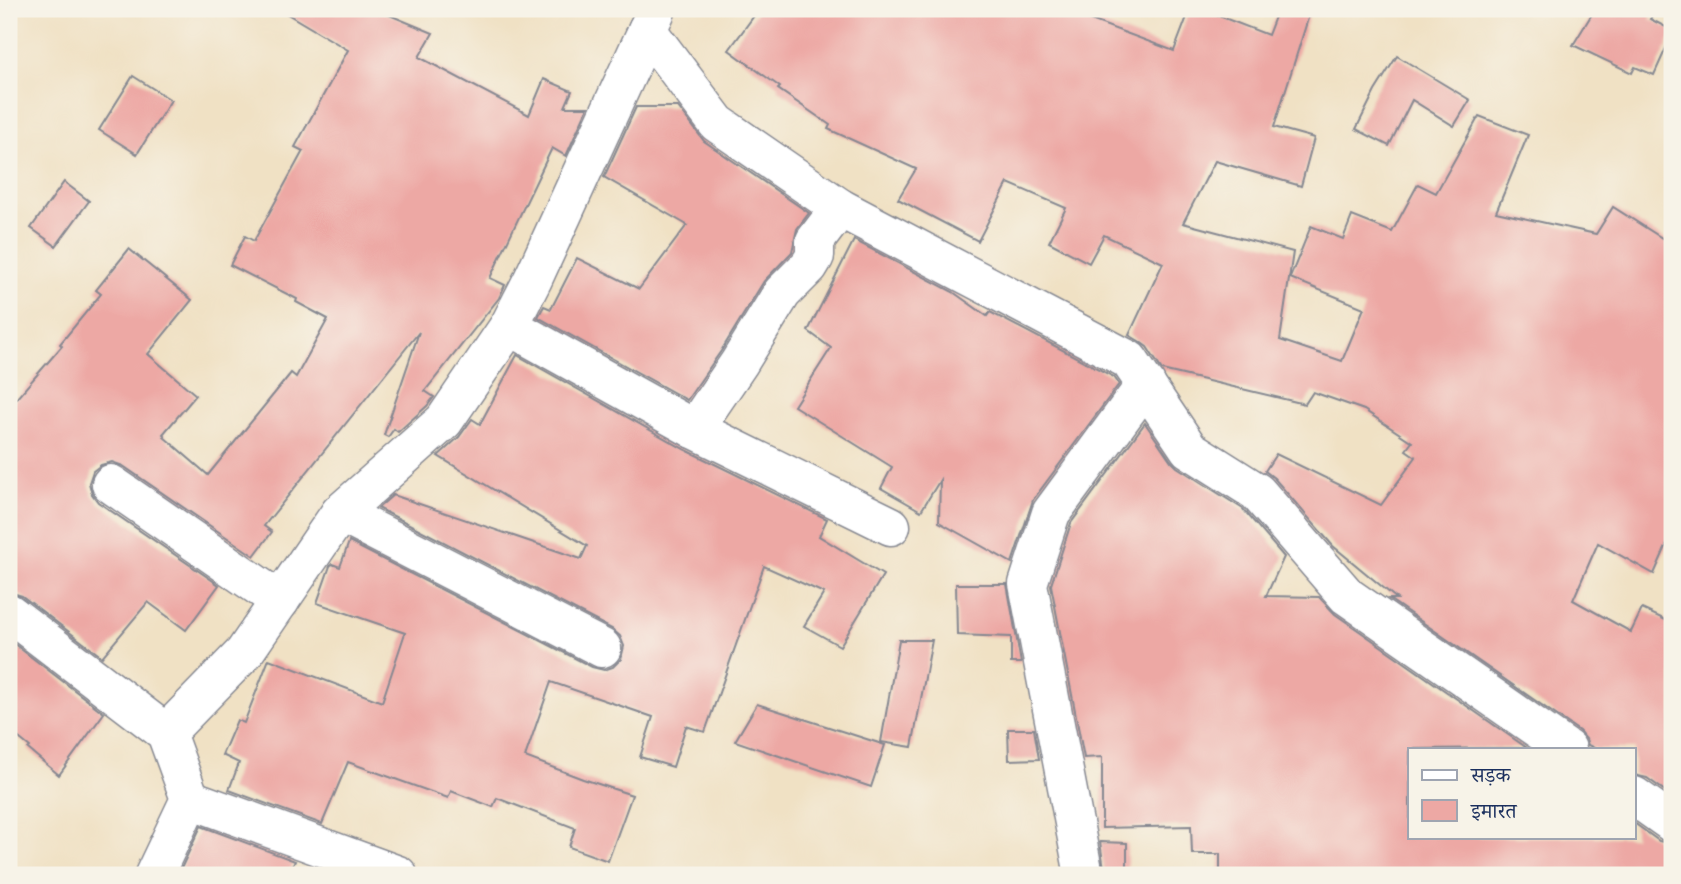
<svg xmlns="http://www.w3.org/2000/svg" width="1681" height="884" font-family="'EB Garamond','Noto Serif Devanagari',serif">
	<rect width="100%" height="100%" fill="#f7f3e8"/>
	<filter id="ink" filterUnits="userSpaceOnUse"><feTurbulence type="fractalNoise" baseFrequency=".0143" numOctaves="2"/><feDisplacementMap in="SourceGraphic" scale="14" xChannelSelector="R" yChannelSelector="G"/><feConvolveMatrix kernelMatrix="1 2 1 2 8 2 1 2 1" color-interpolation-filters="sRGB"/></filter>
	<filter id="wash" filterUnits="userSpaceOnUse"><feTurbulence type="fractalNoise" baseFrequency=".00686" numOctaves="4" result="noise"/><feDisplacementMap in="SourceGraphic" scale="28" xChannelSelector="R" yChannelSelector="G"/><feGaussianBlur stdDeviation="1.57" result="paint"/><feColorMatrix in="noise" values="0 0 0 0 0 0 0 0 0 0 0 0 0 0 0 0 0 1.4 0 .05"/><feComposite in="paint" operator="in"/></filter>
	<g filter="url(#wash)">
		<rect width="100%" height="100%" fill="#f0e1c4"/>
		<g id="blocks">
			<g fill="#eda8a4">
				<polygon points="279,9 375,9 433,33 419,57 529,115 544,79 572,91 565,107 588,107 566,156 552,148 490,278 505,285 499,298 425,391 434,397 427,406 398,432 394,429 388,437 384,435 419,332 264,526 272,532 254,556 123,466 112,462 101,465 93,471 89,483 92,494 98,502 219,585 186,630 148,602 102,657 22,596 9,592 9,407 62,346 60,344 101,294 96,290 129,249 192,300 148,354 196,395 163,434 165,436 164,437 208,475 291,373 296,377 328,319 296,302 297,299 230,265 245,236 254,241 303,151 295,147 348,50"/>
				<polygon points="759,9 1083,9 1080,16 1174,51 1190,9 1201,9 1268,35 1278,9 1311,9 1274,127 1314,138 1301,186 1215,161 1183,223 1293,252 1280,340 1342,361 1364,308 1290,278 1311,226 1343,239 1352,216 1392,232 1418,184 1436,193 1479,116 1528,135 1496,212 1596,234 1613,207 1662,238 1672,241 1672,533 1654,574 1598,543 1573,600 1631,632 1642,609 1672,623 1672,796 1647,778 1634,775 1634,749 1596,749 1588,745 1586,739 1579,731 1389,599 1397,599 1333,546 1274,478 1265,471 1276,454 1381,505 1416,457 1406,450 1412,442 1364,410 1313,392 1305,404 1162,370 1147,347 1139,341 1129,335 1163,263 1104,235 1089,263 1049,242 1066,208 1008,183 978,241 898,199 916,169 828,129 830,125 778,89 780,87 729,50"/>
				<polygon points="1595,9 1656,9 1650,19 1672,30 1672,35 1654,75 1635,67 1632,73 1573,45"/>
				<polygon points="1397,56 1470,100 1454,126 1412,100 1389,146 1356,129 1375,91"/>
				<polygon points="133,76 171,100 137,154 99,130"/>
				<polygon points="636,107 678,107 704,141 809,213 797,229 792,252 764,281 721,351 687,400 538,317 544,306 551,309 577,258 639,289 687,225 604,177"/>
				<polygon points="64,182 89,201 56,246 31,228"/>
				<polygon points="854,240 953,292 987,316 990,312 1114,377 1119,384 1033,500 1012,563 939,522 940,480 921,511 881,488 892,467 794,406 831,348 808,331"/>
				<polygon points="517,355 684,449 827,519 819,536 883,575 840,646 804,626 824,593 764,566 705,732 686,726 673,767 640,757 653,717 551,682 525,757 583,779 632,795 608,861 569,847 575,828 497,798 493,807 451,791 448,798 348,762 322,824 229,790 239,763 222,755 237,720 244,723 269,659 382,702 405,633 317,603 330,566 332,564 340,567 349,542 592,667 604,670 613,667 621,659 624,646 620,636 612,629 378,508 393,495 581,559 587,546 438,456 459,437 472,419 480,424"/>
				<polygon points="1145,423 1171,461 1177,467 1243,509 1284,557 1266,596 1319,597 1335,614 1527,748 1410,749 1410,837 1634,837 1634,823 1659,841 1672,844 1672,875 1220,875 1220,854 1192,854 1191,826 1102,828 1102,757 1084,758 1051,585 1071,523"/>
				<polygon points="956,584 1007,584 1021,663 1011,663 1011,637 957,635"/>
				<polygon points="9,640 104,713 59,775 28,749 30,747 9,730"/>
				<polygon points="899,640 932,640 912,747 881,742"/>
				<polygon points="757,704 885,745 871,787 735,741"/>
				<polygon points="1008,729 1034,729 1039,759 1009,760"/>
				<polygon points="201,826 295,861 288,875 178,875"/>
				<polygon points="1100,842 1127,843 1127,875 1105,875"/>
			</g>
		</g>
	</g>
	<g filter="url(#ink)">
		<use href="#blocks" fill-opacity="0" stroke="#868891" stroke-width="2"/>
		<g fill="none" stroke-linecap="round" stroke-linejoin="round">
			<g stroke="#868891" stroke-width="41">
				<g id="street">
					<polyline points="647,30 717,123 840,208 1129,360 1189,449 1257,492 1347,596 1567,749"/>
					<polyline points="509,326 694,429 891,526"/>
					<polyline points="694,429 739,363 782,293 809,266 815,256 815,241 840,208"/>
					<polyline points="111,484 280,601"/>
					<polyline points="340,513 602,648"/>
					<polyline points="9,613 166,733 190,799 154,875"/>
					<polyline points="166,733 244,653 340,513 444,421 509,326 533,279 656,11"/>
					<polyline points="1634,796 1672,823"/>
					<polyline points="190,799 398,875"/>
					<polyline points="1084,875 1028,584 1051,513 1146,384"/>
				</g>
			</g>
			<use href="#street" stroke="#fff" stroke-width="38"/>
		</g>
	</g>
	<rect width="1681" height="884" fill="none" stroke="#f7f3e8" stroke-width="35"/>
	<rect x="1408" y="748" width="228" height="91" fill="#f7f3e8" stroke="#9fa5b1" stroke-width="2"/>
	<rect x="1422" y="770" width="35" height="10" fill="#ffffff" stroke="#9fa5b1" stroke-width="2"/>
	<text x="1471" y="782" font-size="21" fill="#1b2f5e">सड़क</text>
	<rect x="1422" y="800" width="35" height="21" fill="#eda8a4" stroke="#9fa5b1" stroke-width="2"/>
	<text x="1471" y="818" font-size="21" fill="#1b2f5e">इमारत</text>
</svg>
